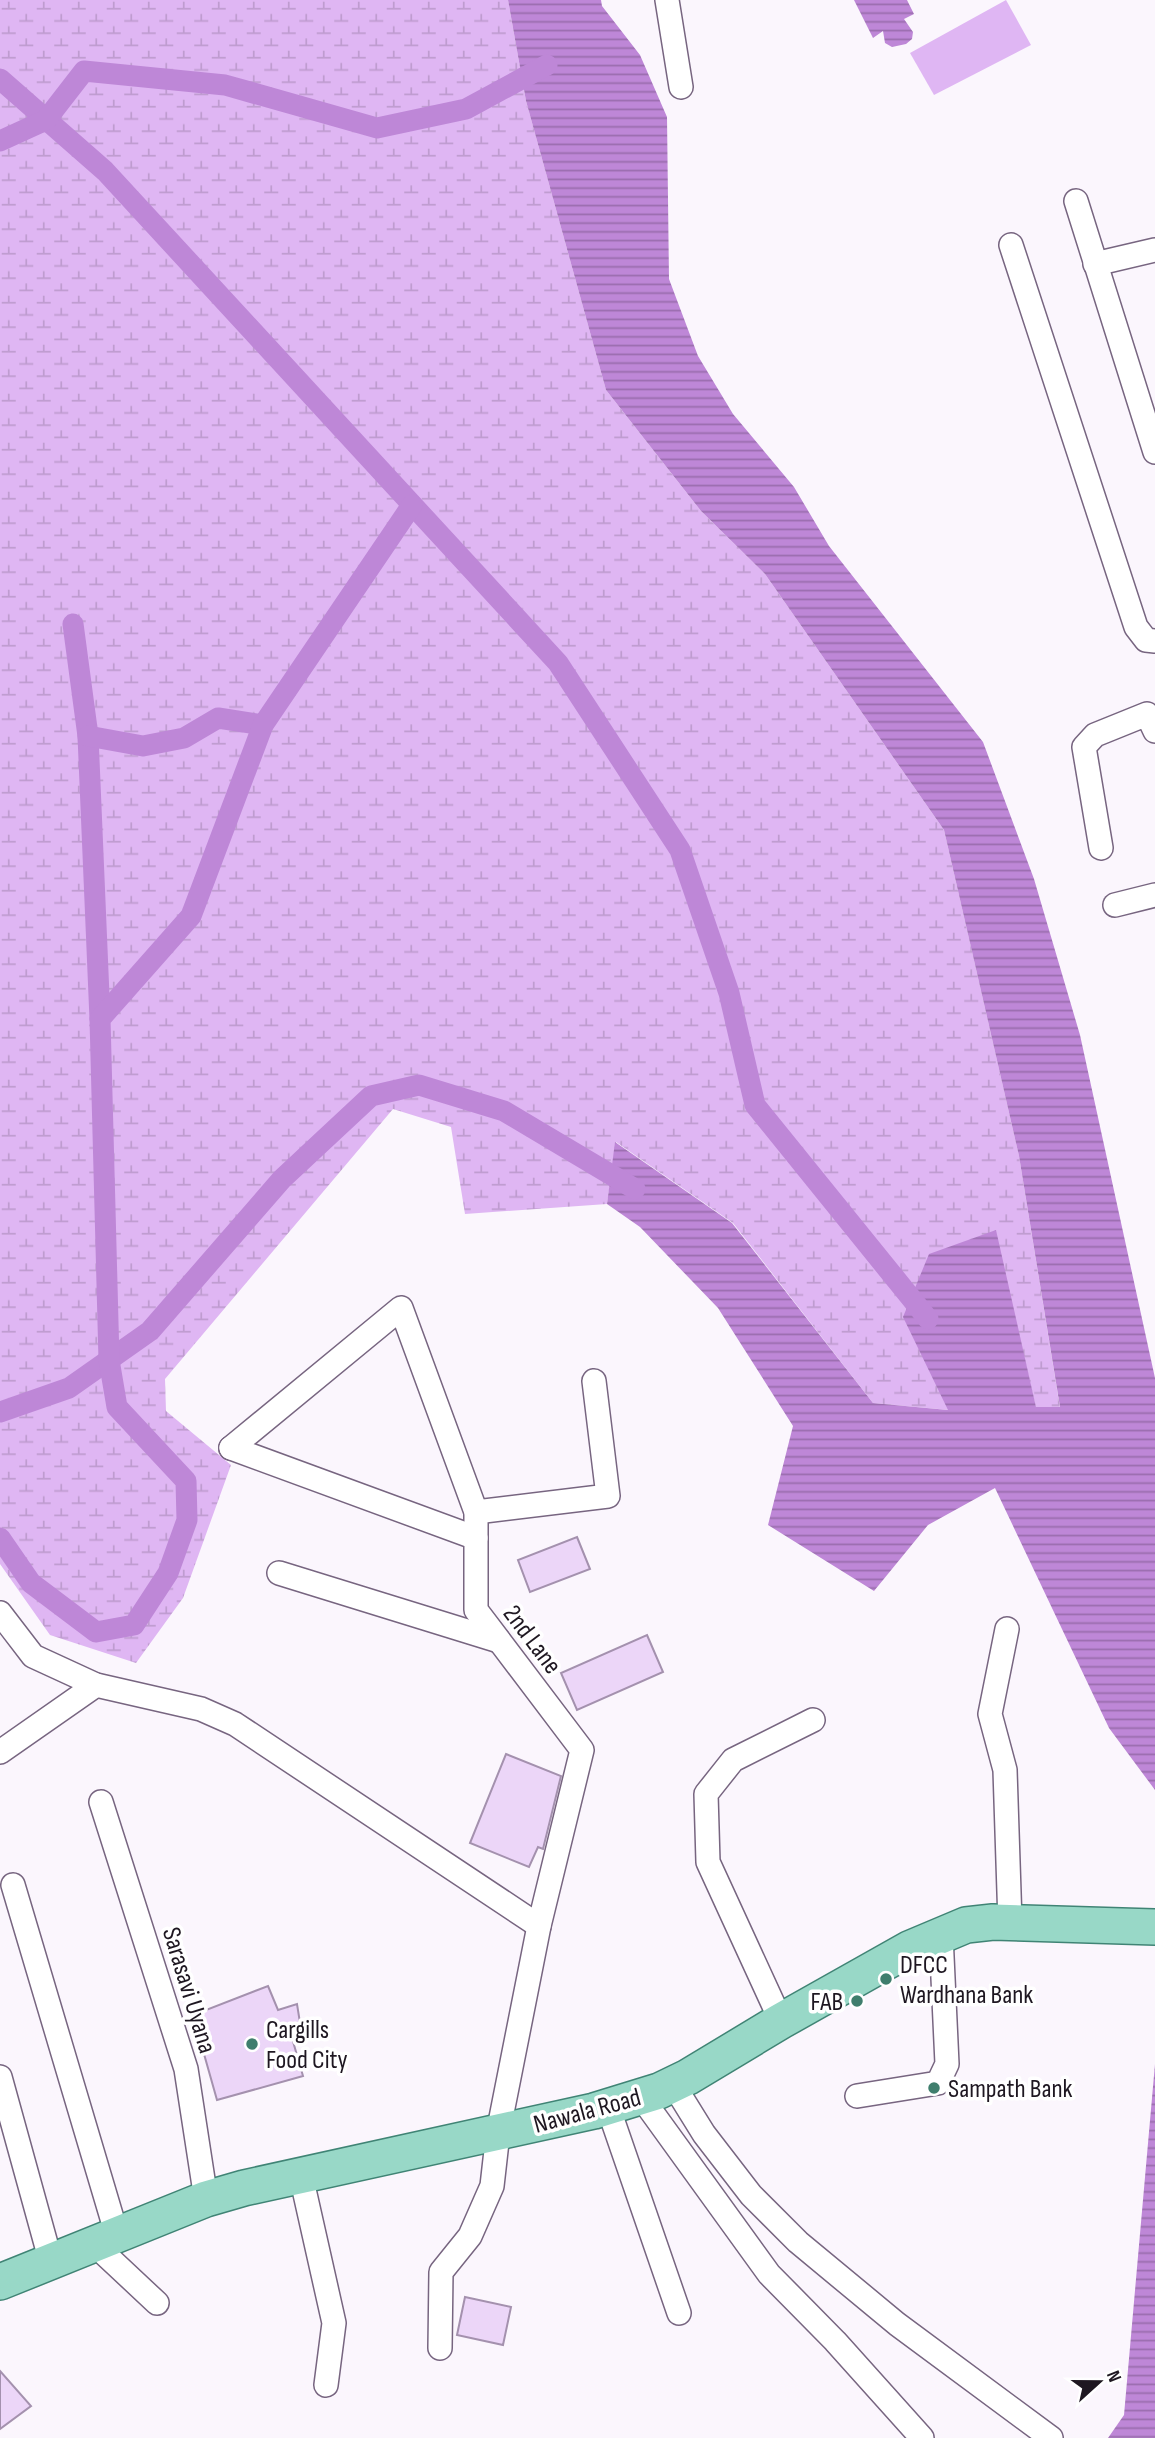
<svg xmlns="http://www.w3.org/2000/svg" width="1155" height="2438" font-family="'Sofia Sans Condensed',sans-serif">
	<defs>
		<pattern id="wetland-marsh" width="20" height="14" patternUnits="userSpaceOnUse" patternTransform="scale(1.75)"><rect width="20" height="14" fill="#dfb6f3"/><path d="M1 5h8M5 5V1M11 12h8M15 12V8" fill="none" stroke="#bf9cd0"/></pattern>
		<pattern id="water-rules" width="6" height="5" patternUnits="userSpaceOnUse" patternTransform="scale(1.75)"><rect width="6" height="5" fill="#be87d7"/><path d="M0 2.5h6" fill="none" stroke="#9a6dae"/></pattern>
	</defs>
	<rect width="100%" height="100%" fill="#fbf6fd"/>
	<polygon fill="#dfb6f3" points="1006,0 1031,45 934,95 910,53"/>
	<polygon fill="url(#wetland-marsh)" points="0,0 508,0 526,101 606,390 701,511 765,574 944,830 1019,1156 1060,1408 1036,1408 995,1231 949,1410 873,1403 733,1223 616,1142 607,1204 465,1214 451,1127 393,1109 165,1379 166,1411 231,1465 183,1598 136,1663 50,1635 0,1564"/>
	<g fill="url(#water-rules)">
		<polygon points="508,0 601,0 602,6 640,55 667,117 669,279 698,356 733,414 794,487 829,546 983,742 1034,879 1080,1035 1155,1378 1155,1790 1109,1728 995,1488 928,1525 874,1591 768,1525 793,1426 718,1308 640,1227 607,1204 615,1142 732,1223 873,1403 948,1410 903,1317 929,1254 996,1230 1036,1407 1060,1407 1019,1156 944,830 765,574 701,511 606,390 526,101"/>
		<polygon points="854,0 907,0 914,14 904,19 913,32 912,39 906,44 892,47 885,43 883,31 873,38"/>
		<polygon points="1155,2064 1155,2438 1108,2438 1124,2415"/>
	</g>
	<g fill="none" stroke-linecap="round" stroke-linejoin="round">
		<g stroke="#be87d7" stroke-width="21">
			<polyline points="0,79 105,171 558,663 680,850 729,993 755,1105 928,1319"/>
			<polyline points="0,141 46,120 84,71 225,85 377,128 466,109 547,65"/>
			<polyline points="73,624 88,736 100,1019"/>
			<polyline points="88,736 143,746 184,738 218,718 263,725"/>
			<polyline points="0,1412 69,1388 150,1331 282,1179 371,1096 419,1085 504,1111 635,1189"/>
			<polyline points="0,1538 31,1583 96,1632 134,1625 168,1573 187,1520 186,1481 117,1407 109,1360 100,1019 191,916 263,725 412,505"/>
		</g>
	</g>
	<g fill="#ecd6f8" stroke="#a491ae" stroke-width="2">
		<polygon points="577,1537 590,1569 530,1592 518,1560"/>
		<polygon points="647,1635 663,1672 577,1710 561,1673"/>
		<polygon points="506,1754 561,1776 543,1849 538,1847 529,1867 470,1843"/>
		<polygon points="268,1986 278,2010 297,2004 301,2029 290,2031 303,2076 217,2100 193,2015"/>
		<polygon points="465,2297 511,2307 503,2345 457,2335"/>
		<polygon points="0,2371 31,2406 0,2429"/>
	</g>
	<g fill="none" stroke-linecap="round" stroke-linejoin="round">
		<g stroke="#776580" stroke-width="26">
			<g id="street">
				<polyline points="667,0 681,87"/>
				<polyline points="1076,201 1155,452"/>
				<polyline points="1011,245 1136,627 1146,640 1155,641"/>
				<polyline points="1095,264 1155,250"/>
				<polyline points="1101,848 1084,747 1095,735 1147,714 1155,731"/>
				<polyline points="1115,905 1155,895"/>
				<polyline points="231,1448 401,1308 476,1512 476,1610 582,1750 539,1926 498,2133 492,2186 470,2236 441,2272 440,2348"/>
				<polyline points="231,1448 476,1538"/>
				<polyline points="476,1512 608,1496 594,1381"/>
				<polyline points="279,1573 499,1641"/>
				<polyline points="0,1613 33,1656 96,1685 201,1709 235,1724 539,1926"/>
				<polyline points="1007,1629 990,1714 1005,1770 1010,1923"/>
				<polyline points="0,1752 96,1685"/>
				<polyline points="101,1802 186,2069 206,2199"/>
				<polyline points="13,1885 117,2235"/>
				<polyline points="781,2021 708,1862 706,1794 733,1760 813,1720"/>
				<polyline points="0,2077 51,2262"/>
				<polyline points="673,2084 704,2134 751,2195 798,2242 897,2324 1051,2438"/>
				<polyline points="857,2096 938,2083 947,2064 941,1935"/>
				<polyline points="641,2097 769,2274 835,2341 922,2438"/>
				<polyline points="608,2107 679,2313"/>
				<polyline points="301,2176 334,2323 326,2385"/>
				<polyline points="94,2244 157,2303"/>
			</g>
		</g>
		<g stroke="#408475" stroke-width="38">
			<polyline id="primary" points="0,2282 206,2199 244,2188 594,2111 659,2091 688,2077 781,2021 909,1949 966,1925 993,1922 1155,1927"/>
		</g>
		<use href="#street" stroke="#fff" stroke-width="23"/>
		<use href="#primary" stroke="#98d8c7" stroke-width="35"/>
	</g>
	<g fill="#3f7e6d" stroke="#fff" stroke-width="2.5">
		<circle cx="886" cy="1979" r="7"/>
		<circle cx="857" cy="2001" r="7"/>
		<circle cx="252" cy="2044" r="7"/>
		<circle cx="934" cy="2088" r="7"/>
	</g>
	<g text-anchor="middle" stroke-width="7" stroke-linejoin="round" paint-order="stroke">
		<g font-size="26" fill="#1e1721" stroke="#fff">
			<text transform="translate(533 1639) rotate(53)" y="9">2nd Lane</text>
			<text transform="translate(190 1990) rotate(73)" y="9">Sarasavi Uyana</text>
			<text transform="translate(587 2110) rotate(-15)" y="9">Nawala Road</text>
		</g>
		<g font-size="26" fill="#1e1721" stroke="#fff" text-anchor="start">
			<text x="900" y="1973">DFCC<tspan x="900" dy="30">Wardhana Bank</tspan></text>
			<text x="843" y="2010" text-anchor="end">FAB</text>
			<text x="266" y="2038">Cargills<tspan x="266" dy="30">Food City</tspan></text>
			<text x="948" y="2097">Sampath Bank</text>
		</g>
	</g>
	<g transform="translate(1099 2382) rotate(69)" stroke="#ffffff" stroke-width="5" paint-order="stroke">
	<path d="M0-5L12 26L0 18L-12 26Z" fill="#1e1721"/>
	<text y="-10" font-size="19" font-weight="bold" text-anchor="middle" fill="#1e1721">N</text>
	</g>
</svg>
